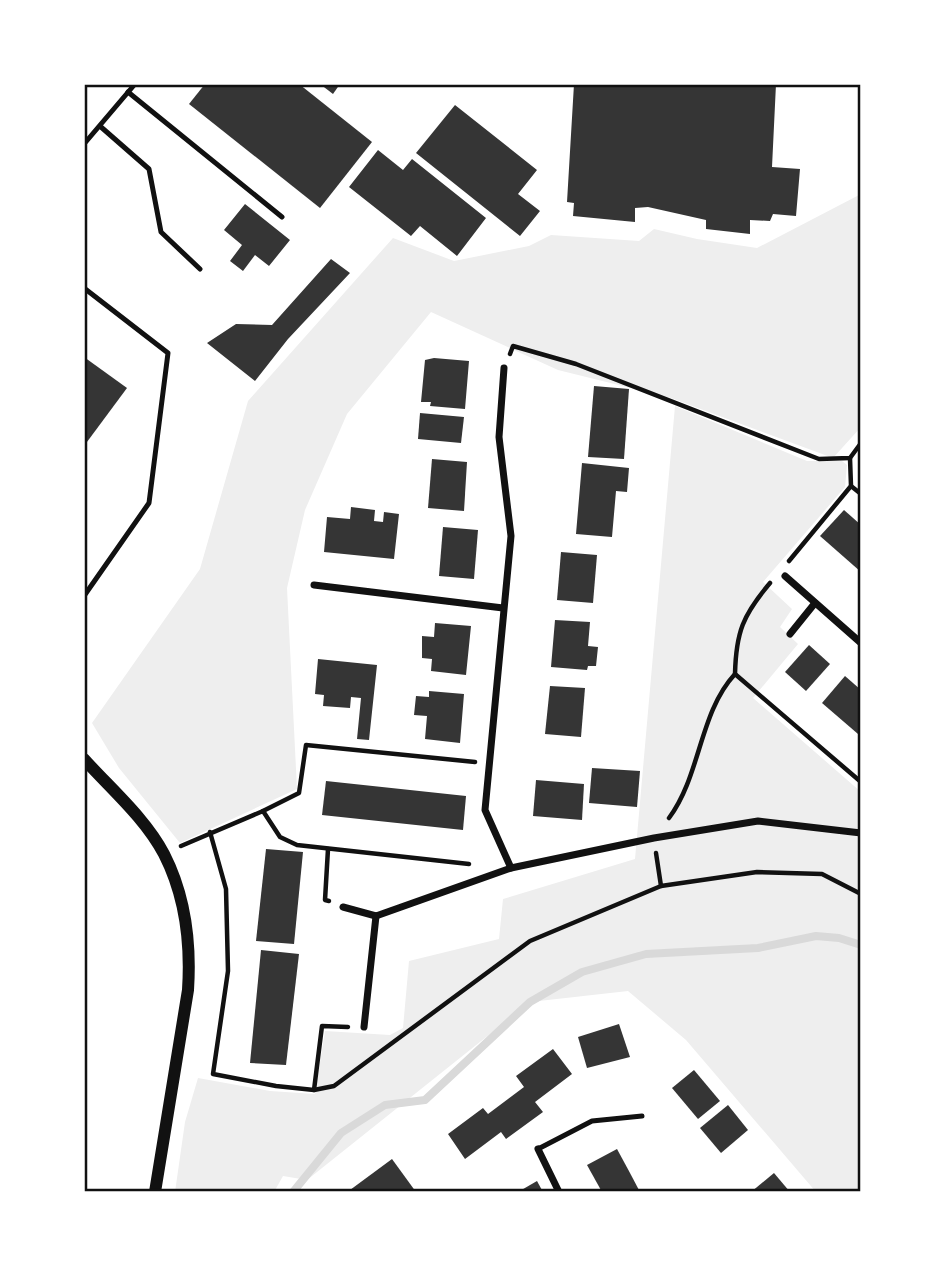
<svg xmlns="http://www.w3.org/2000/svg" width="945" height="1276" font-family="'Noto Sans',sans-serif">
	<rect width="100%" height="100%" fill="#fff"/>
	<g fill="#eee">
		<polygon points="861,194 861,427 833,458 671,398 558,370 431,312 347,414 305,510 287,588 297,789 180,843 119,768 92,723 200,569 248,401 393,238 454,261 529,246 551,235 639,241 654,229 697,239 757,248"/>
		<polygon points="675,406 807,461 842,461 847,465 845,487 763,582 792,609 780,627 798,644 753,698 861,792 861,1192 816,1192 686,1040 628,991 530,1002 307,1180 283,1176 274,1192 175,1192 185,1122 198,1078 270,1091 315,1094 325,1031 390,1035 403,1028 409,961 499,939 503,899 635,859"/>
	</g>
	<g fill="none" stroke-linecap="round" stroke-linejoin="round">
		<polyline stroke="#d9d9d9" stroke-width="8" points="293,1192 341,1133 385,1105 425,1100 530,1002 582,972 646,954 758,948 816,936 839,938 861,945"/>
	</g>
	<g fill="#353535">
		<polygon points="205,84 299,84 372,142 320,208 189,104"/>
		<polygon points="320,84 340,84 333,94"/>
		<polygon points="574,84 776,84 772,167 800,169 796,216 773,214 770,221 750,220 750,234 706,229 706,220 648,207 635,208 635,222 573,216 574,203 567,202"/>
		<polygon points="455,105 537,170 518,194 540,211 520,236 416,153"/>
		<polygon points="378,150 403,170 412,159 486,218 457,256 420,226 411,236 349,187"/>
		<polygon points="245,204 290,240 269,266 255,255 243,271 230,261 242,245 224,230"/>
		<polygon points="331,259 350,273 288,339 255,381 207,343 236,324 272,325"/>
		<polygon points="84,357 127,388 84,446"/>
		<polygon points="434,358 469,361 465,409 430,406 431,402 421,402 425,360"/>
		<polygon points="594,386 629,389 624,459 588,457"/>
		<polygon points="420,413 464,417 461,443 418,439"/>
		<polygon points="432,459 467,462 464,511 428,508"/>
		<polygon points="582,463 629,468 627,492 616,491 612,537 576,534"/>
		<polygon points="351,507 375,510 374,521 383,522 384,512 399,514 394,559 324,552 327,517 350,519"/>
		<polygon points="844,510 861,525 861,572 820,536"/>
		<polygon points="443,527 478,530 474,579 439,576"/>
		<polygon points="561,552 597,555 593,603 557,600"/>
		<polygon points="555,620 590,622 588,646 598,647 596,666 588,666 587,670 551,667"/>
		<polygon points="435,623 471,626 466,675 431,671 432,659 422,658 422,636 434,637"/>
		<polygon points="809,645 830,664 806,691 785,672"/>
		<polygon points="318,659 377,665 369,740 357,739 361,698 351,697 350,708 323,706 324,695 315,694"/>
		<polygon points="845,676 861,690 861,731 858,734 822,703"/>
		<polygon points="550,686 585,688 581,737 545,734"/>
		<polygon points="429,691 464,694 460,743 425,739 427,716 414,715 416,696 429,697"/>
		<polygon points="592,768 640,771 637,807 589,803"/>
		<polygon points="536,780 584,784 582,820 533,816"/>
		<polygon points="326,781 466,796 463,830 322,815"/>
		<polygon points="266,849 303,852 294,944 256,941"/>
		<polygon points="261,950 299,954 286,1065 250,1063"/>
		<polygon points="619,1024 630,1057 587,1068 578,1037"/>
		<polygon points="553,1049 572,1074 535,1102 543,1112 506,1139 501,1132 465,1159 448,1134 483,1108 488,1114 524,1087 516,1076"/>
		<polygon points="694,1070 720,1101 698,1119 672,1088"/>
		<polygon points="728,1105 748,1130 721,1153 700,1128"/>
		<polygon points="617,1149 630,1173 640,1192 602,1192 587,1165"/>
		<polygon points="392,1159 416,1192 352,1192 350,1190"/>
		<polygon points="774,1173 790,1192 751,1192"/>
		<polygon points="537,1181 543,1192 518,1192"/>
	</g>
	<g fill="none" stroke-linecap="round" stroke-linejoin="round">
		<g stroke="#111" stroke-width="4.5">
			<polyline points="510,354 513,346 576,364 819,459 850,458 861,443"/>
			<polyline points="851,486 861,494"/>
			<polyline points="789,561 851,486 850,458"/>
			<path d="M770 583C743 615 736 632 735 674L861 782"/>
			<polyline points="263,811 299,793 306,745 475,762"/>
			<path d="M669 818C701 775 699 713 735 674"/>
			<polyline points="210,832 226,889 228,971 213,1074 276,1086 314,1090 334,1086 530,941 661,886 757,872 822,874 861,894"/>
			<polyline points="181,846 263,811 280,837 297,845 469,864"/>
			<polyline points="328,849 325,900 329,901"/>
			<polyline points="656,853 661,886"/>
			<polyline points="314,1090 322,1026 348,1027"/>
		</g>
		<g stroke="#111" stroke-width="5">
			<polyline points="128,92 282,217"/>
			<polyline points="101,127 149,169 161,232 200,269"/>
			<polyline points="84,144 135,84"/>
			<polyline points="84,288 168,353 149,503 84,596"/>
			<polyline points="538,1149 592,1121 642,1116"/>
		</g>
		<g stroke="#111" stroke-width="7">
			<polyline points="504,368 499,437 511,536 485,810 511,868"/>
			<polyline points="785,576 861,643"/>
			<polyline points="314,585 503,608"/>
			<polyline points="790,634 815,603"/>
			<polyline points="343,907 376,916 511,868 654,838 758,821 861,833"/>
			<polyline points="364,1027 376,916"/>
			<polyline points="538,1149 559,1192"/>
		</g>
		<path stroke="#111" stroke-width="12" d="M84 759C111 789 145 818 164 854 185 895 191 944 188 990L155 1192"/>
	</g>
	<rect width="945" height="1276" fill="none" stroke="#ffffff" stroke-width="172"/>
	<rect x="86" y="86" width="773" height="1104" fill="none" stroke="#111" stroke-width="2.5"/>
</svg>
